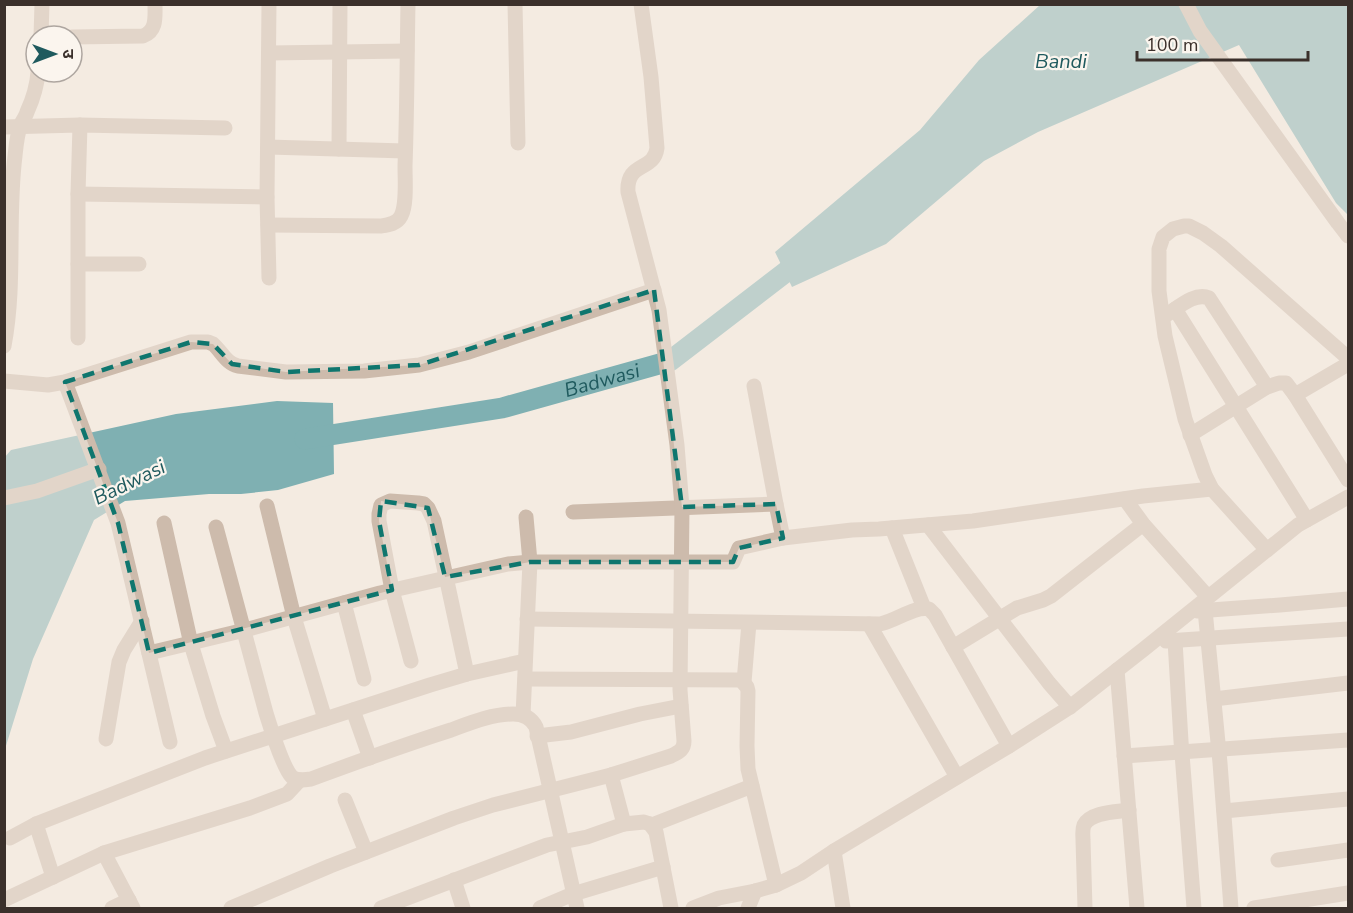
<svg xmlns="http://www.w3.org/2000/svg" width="1353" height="913" font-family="'Nunito Sans','Noto Sans Devanagari',sans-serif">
	<rect width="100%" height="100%" fill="#f4ebe1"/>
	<g fill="#7fb0b2">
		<polygon points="1040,5 1348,5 1348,215 1336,203 1239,45 1038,132 984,161 886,244 792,287 775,252 920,130 979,60"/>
		<polygon points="277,401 333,403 334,474 278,490 241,494 209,494 125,501 94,520 33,659 5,749 4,458 11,450 176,414"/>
	</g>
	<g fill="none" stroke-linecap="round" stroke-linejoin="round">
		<path stroke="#7fb0b2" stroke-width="21" id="s1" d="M305 439 502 408 670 361 808 255"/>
		<g stroke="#cdbbac" stroke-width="15">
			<polyline points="515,4 518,143"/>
			<polyline points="1186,4 1200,31 1338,223 1348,236"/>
			<polyline points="41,36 42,4"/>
			<path d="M72 37 143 36C157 31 155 17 155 4"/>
			<polyline points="269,53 407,51"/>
			<polyline points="4,127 80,125 225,128"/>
			<polyline points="268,147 405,151"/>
			<polyline points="339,149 340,4"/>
			<polyline points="78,194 267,197"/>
			<path d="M268 225 381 226C388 225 397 224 401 216 407 205 405 180 405 166 407 112 407 58 408 4"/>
			<polyline points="78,264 139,264"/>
			<polyline points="269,278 267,197 269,4"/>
			<polyline points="1175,309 1307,520"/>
			<path d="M1168 314C1179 307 1195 292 1209 298L1267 387"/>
			<polyline points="78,338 78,194 80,125"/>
			<path d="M4 346C16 283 7 219 15 156 16 146 17 134 21 124 23 120 26 116 27 112 33 99 37 86 38 72"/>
			<path d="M4 381 48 385 65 382 191 342H208L213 344C222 352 226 363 238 366L286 372 364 371 419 365 469 352 654 290"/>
			<polyline points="65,382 118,523 170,742"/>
			<polyline points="754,386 776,504 783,538"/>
			<polyline points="1295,395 1348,364"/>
			<polyline points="1190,435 1267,387 1279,383 1286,383 1295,395 1348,480"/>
			<polyline points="4,498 37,491 99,469"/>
			<polyline points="1125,499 1143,524 1208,597"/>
			<polyline points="267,506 294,617 325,719"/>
			<polyline points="573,512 776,504"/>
			<polyline points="164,523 191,644 213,716 226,751"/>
			<polyline points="928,525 1049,683 1070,707"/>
			<path d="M216 527 266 713C270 726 283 768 292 777 297 781 304 780 311 779 357 762 404 745 451 730 470 723 492 714 513 714 523 714 531 717 536 727L577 908"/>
			<polyline points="892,528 924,608"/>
			<polyline points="1267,550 1212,489 1205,475 1185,419 1165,336 1159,291 1159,249 1163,237 1173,229 1184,226 1189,226 1203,233 1221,246 1348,358"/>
			<polyline points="344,603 364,679"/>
			<polyline points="1205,610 1220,763 1231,908"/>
			<polyline points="1197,611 1280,605 1348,599"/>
			<path d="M527 619 880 624C896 621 914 606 929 609L935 615 1009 746"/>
			<polyline points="869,624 957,777"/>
			<polyline points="1166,641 1348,629"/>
			<polyline points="1175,641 1181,741 1194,908"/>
			<polyline points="953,647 1017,608 1043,600 1051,596 1143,524"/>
			<polyline points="149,653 245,630 380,593 508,564 530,562 733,562 739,548 783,538 852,530 879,529 973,521 1143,496 1212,489"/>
			<polyline points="411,661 392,590 379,521 379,514 381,505 390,501 418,503 424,504 428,508 434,521 467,674"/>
			<polyline points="1117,670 1137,908"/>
			<polyline points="525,679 741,680 747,687 748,691 747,746 748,769 776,885"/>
			<polyline points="744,682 749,623"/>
			<polyline points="1214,699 1348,683"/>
			<polyline points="353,710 370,758"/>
			<polyline points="523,715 530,562 526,517"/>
			<polyline points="537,736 571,732 640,714 681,706"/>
			<polyline points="106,739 119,662 124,650 142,621"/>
			<polyline points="1124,756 1348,740"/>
			<polyline points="611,775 624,824"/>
			<polyline points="345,800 366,852"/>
			<polyline points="1224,811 1348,799"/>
			<polyline points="36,824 53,877"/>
			<polyline points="650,824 652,825 752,786"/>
			<polyline points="10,838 36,824 205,758 430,685 467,674 525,661"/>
			<polyline points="834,851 843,908"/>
			<polyline points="104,853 133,908"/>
			<polyline points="1278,860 1348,850"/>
			<polyline points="454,880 463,908"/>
			<polyline points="4,900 104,853 250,808 287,794 300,780"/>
			<polyline points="112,908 129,900"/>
			<path d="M231 908 330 866 454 818 493 805 611 775 671 756C679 752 684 750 684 741L680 690 682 507 677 445 659 310 628 192C626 161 654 172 657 148L651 77 641 4"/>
			<polyline points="381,908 547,845 587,837 624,824 644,822 650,824 656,832 671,908"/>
			<polyline points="540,908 573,894 663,867"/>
			<polyline points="693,908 719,898 755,891 776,885 801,873 834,851 1009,746 1070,707 1144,649 1298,525 1348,497"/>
			<polyline points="748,908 755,891"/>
			<path d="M1085 908 1083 840C1083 835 1082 830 1084 825 1091 812 1116 812 1129 810"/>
			<polyline points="1254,908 1348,893"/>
		</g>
	</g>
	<path d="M0 0H1353V913H0ZM654 290 682 507 776 504 783 538 739 548 733 562H530L445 577 428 508 381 501 379 521 392 590 149 653 118 523 65 382 191 342 213 344 232 364 286 372 419 365Z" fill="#f4ebe1" fill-opacity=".55" fill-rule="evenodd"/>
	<path fill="none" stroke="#0f766e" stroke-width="4.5" stroke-dasharray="12 8" stroke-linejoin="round" d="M654 290 682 507 776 504 783 538 739 548 733 562H530L445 577 428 508 381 501 379 521 392 590 149 653 118 523 65 382 191 342 213 344 232 364 286 372 419 365Z"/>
	<g text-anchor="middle" stroke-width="4.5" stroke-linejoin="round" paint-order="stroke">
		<g font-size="20" font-style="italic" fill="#1f5a5e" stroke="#fbf5ee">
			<text x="1061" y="68">Bandi</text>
			<text dy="7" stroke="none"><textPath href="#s1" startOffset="303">Badwasi</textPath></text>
			<text transform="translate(129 482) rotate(-26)" y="7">Badwasi</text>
		</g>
	</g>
	<rect width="1353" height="913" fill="none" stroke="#3b302b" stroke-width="12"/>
	<g transform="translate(54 54) rotate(90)"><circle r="28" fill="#fbf5ee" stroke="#aea6a0" stroke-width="1.5"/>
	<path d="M0-4.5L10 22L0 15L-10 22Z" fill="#1f5a5e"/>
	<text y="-9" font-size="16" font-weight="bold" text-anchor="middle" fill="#3b302b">उ</text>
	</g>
	<path d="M1137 51v9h171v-9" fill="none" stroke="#3b302b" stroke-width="3"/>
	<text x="1146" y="51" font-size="18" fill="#3b302b" stroke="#fbf5ee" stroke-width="4.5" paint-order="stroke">100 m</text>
</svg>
